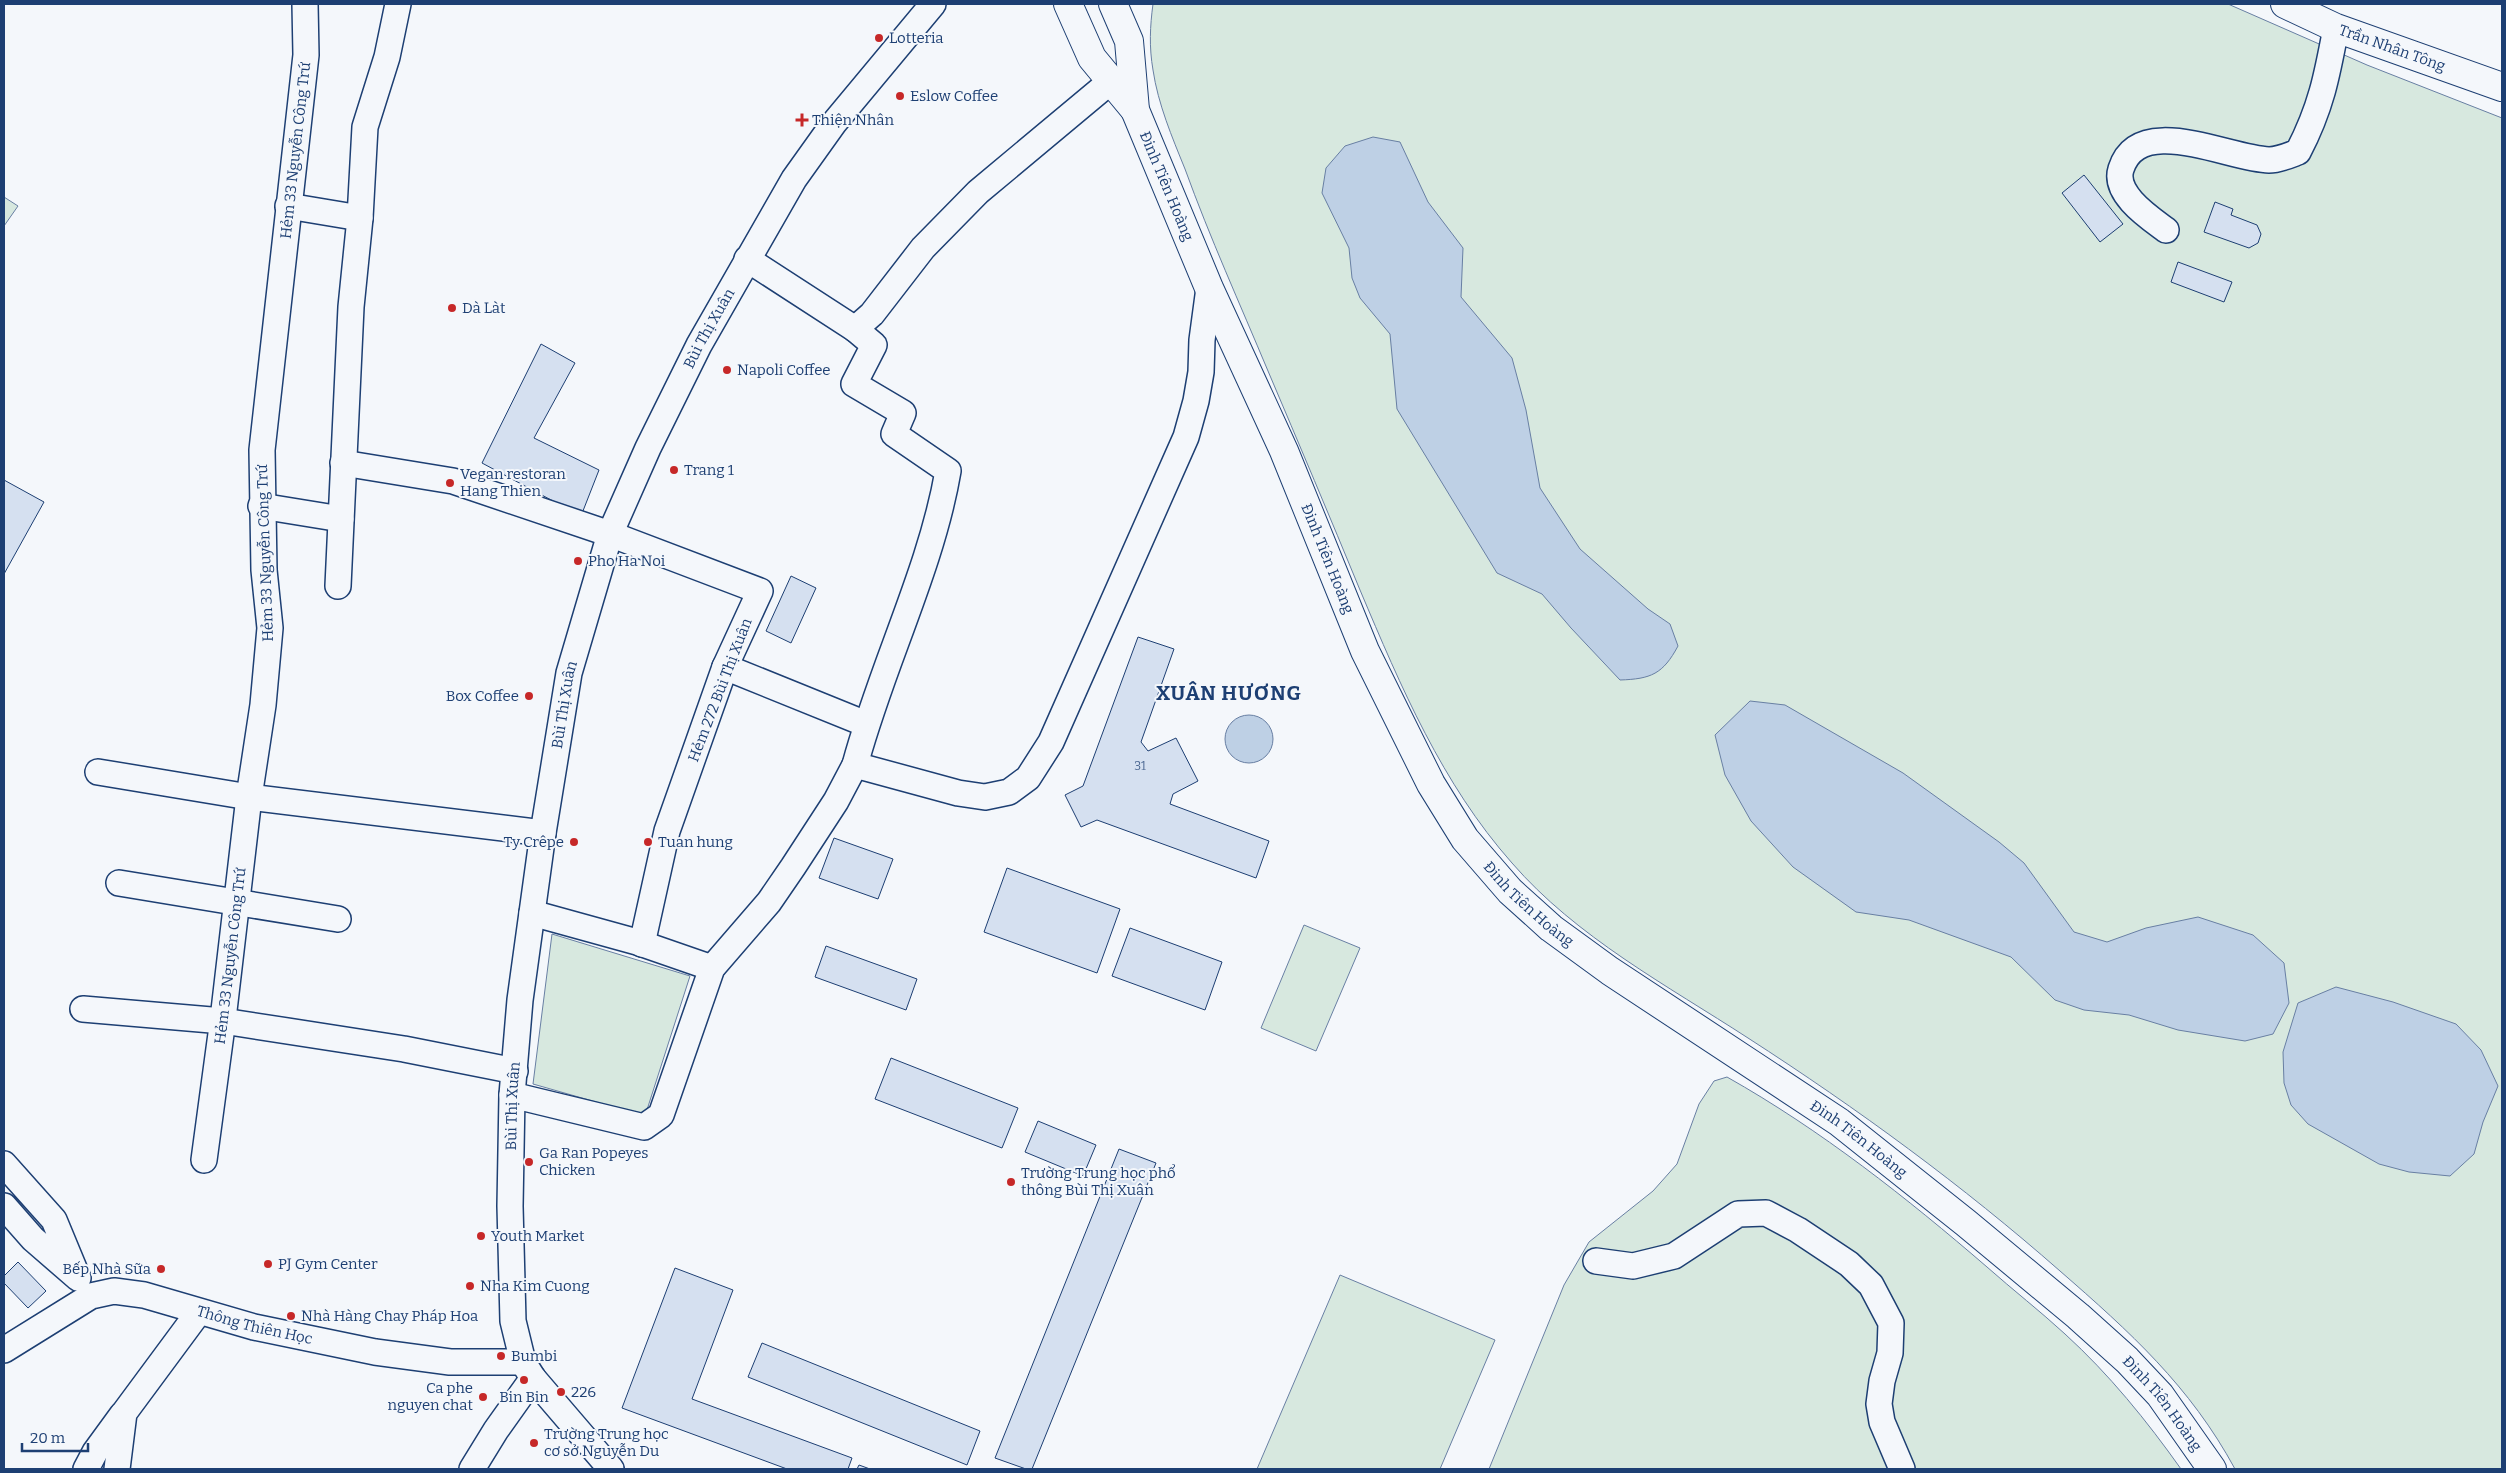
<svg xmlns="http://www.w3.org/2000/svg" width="2506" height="1473" font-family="Bitter,serif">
	<rect width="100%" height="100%" fill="#f4f7fb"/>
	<g fill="#d7e8df" stroke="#687fa3">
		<path d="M1153 4H2228L2367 65 2502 118V1469H2235C2190 1386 2130 1332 2060 1271 1962 1185 1858 1109 1748 1038 1668 986 1576 937 1512 863 1442 784 1401 687 1360 590 1330 517 1299 444 1268 371 1240 304 1210 238 1185 169 1172 137 1158 104 1153 70 1149 47 1150 26 1153 4Z"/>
		<polygon points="4,197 18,206 4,226"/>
		<polygon points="1304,925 1360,948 1316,1051 1261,1028"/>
		<polygon points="552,934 690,976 645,1116 533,1084"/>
		<path d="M1727 1077C1821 1130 1907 1198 1987 1267 2013 1290 2040 1311 2065 1334 2109 1374 2147 1421 2181 1469H1489L1564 1285 1589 1242 1653 1191 1677 1164 1699 1104 1714 1081Z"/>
		<polygon points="1340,1275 1495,1340 1440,1469 1257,1469"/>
	</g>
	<g fill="#bed0e5" stroke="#687fa3">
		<path d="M1373 137 1400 142 1428 202 1463 248 1461 297 1512 358 1526 410 1540 488 1580 549 1648 609 1670 624 1678 646C1663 674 1651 679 1620 680L1571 628 1542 594 1497 573 1397 409 1390 334 1360 298 1352 278 1349 248 1322 193 1326 168 1345 146Z"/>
		<polygon points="1750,701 1785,705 1903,773 1999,842 2024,863 2074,932 2107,942 2146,928 2198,917 2253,935 2284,963 2289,1003 2273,1034 2245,1041 2178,1030 2129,1015 2084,1010 2055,1000 2011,957 1909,920 1856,912 1793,867 1751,821 1725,775 1715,735"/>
		<circle cx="1249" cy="739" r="24"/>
		<polygon points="2336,987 2393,1002 2456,1024 2481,1050 2498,1086 2483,1122 2474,1154 2450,1176 2409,1172 2379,1164 2308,1124 2291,1105 2284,1083 2283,1052 2298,1003"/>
	</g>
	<g fill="#d5e0f0" stroke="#1d3f73">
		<polygon points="2084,175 2123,224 2100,242 2062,193"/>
		<polygon points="2215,202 2233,209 2231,215 2257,225 2261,234 2258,243 2249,248 2204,232"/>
		<polygon points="2178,262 2232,282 2224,302 2171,282"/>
		<polygon points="541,344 575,363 534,438 599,470 581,516 482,463"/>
		<polygon points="4,480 44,502 4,574"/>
		<polygon points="791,576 816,588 791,643 766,631"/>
		<polygon points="1138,637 1174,649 1141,742 1148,751 1176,738 1198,781 1173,794 1170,804 1269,841 1256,878 1097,820 1081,827 1065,795 1083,786"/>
		<polygon points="834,838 893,859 878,899 819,878"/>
		<polygon points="1007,868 1120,909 1097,973 984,932"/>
		<polygon points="1130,928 1222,962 1205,1010 1112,976"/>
		<polygon points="826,946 917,979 906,1010 815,977"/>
		<polygon points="891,1058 1018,1108 1002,1148 875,1099"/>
		<polygon points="1038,1121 1096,1145 1083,1176 1025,1152"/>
		<polygon points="1119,1149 1156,1163 1032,1469 1026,1469 995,1458"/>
		<polygon points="18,1262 46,1291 28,1308 4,1283 4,1276"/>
		<polygon points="675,1268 733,1290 692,1399 852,1458 848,1469 787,1469 622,1408"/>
		<polygon points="762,1343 980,1431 967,1465 748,1377"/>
		<polygon points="859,1465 870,1469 857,1469"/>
	</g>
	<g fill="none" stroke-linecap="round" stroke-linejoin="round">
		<g stroke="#1d3f73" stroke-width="28">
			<g id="minor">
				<polyline points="288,206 360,218"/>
				<path d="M2166 230C2150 218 2113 194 2121 169 2139 112 2229 159 2269 160 2279 160 2290 155 2298 152 2321 108 2327 76 2336 28"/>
				<path d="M747 259 855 329 874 345 854 384 903 413 894 434 948 471C931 570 881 667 855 765"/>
				<polyline points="855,329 872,314 923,248 978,192 1111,81"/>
				<polyline points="343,463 453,481 610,534 760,591 725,667 667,831 642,944"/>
				<polyline points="261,506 341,519"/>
				<polyline points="338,586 351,307 360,218 365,127 387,57 398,4"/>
				<polyline points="725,667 866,724"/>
				<polyline points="98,772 249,797 543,833"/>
				<polyline points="119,883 338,919"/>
				<polyline points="532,913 637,942 712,968"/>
				<polyline points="83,1009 223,1021 404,1049 515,1071"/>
				<polyline points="512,1095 644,1127 661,1115 712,968 769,902 793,867 836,801 855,765 958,793 985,797 1009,792 1028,778 1051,742 1186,437 1196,401 1201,372 1202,340 1209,288"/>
				<path id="s1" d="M204 1160 223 1019 249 797 263 705 270 628 264 570 262 450 306 55 305 4"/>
				<polyline points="4,1164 54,1220 78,1278 33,1239 4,1206"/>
				<polyline points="1596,1261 1633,1266 1674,1256 1738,1214 1766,1213 1798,1230 1849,1264 1871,1285 1891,1323 1890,1353 1882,1381 1879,1404 1882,1422 1902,1469"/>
				<path id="s2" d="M4 1350 91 1296 114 1291 144 1295 254 1327 375 1352 450 1362H523"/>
				<polyline points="86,1469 95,1452 122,1415"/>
				<polyline points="117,1469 124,1413 198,1313"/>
				<polyline points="472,1469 496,1430 533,1378"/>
				<path id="s3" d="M611 1469 533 1378 523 1362 513 1321 510 1206 512 1095 520 1000 543 833 569 673 610 534 648 448 699 345 794 179 834 123 933 4"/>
			</g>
		</g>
		<g stroke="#1d3f73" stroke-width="30">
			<g id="major">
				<polyline points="1068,4 1092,58 1135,110"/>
				<path id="s4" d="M1113 4 1129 41 1135 110 1209 288 1284 451 1365 651 1431 784 1465 839 1510 891 1551 928 1610 971 1839 1122 1966 1223 2078 1316 2127 1360 2160 1395 2212 1469"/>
				<path id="s5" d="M2285 4 2336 28 2502 87"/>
			</g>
		</g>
		<use href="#minor" stroke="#f4f7fb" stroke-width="25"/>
		<use href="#major" stroke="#f4f7fb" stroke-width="28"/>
	</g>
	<g fill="#c62828" stroke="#f4f7fb" stroke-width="2">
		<circle cx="879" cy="38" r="5"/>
		<circle cx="900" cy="96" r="5"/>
		<path d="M799.5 112.5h5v5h5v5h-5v5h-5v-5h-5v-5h5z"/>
		<circle cx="452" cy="308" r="5"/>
		<circle cx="727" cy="370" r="5"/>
		<circle cx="674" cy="470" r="5"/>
		<circle cx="450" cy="483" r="5"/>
		<circle cx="578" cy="561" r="5"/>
		<circle cx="529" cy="696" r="5"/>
		<circle cx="574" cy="842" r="5"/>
		<circle cx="648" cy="842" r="5"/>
		<circle cx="529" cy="1162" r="5"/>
		<circle cx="1011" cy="1182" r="5"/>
		<circle cx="481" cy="1236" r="5"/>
		<circle cx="268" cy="1264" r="5"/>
		<circle cx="161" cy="1269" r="5"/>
		<circle cx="470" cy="1286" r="5"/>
		<circle cx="291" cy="1316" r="5"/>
		<circle cx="501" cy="1356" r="5"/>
		<circle cx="524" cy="1380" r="5"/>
		<circle cx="561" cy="1392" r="5"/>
		<circle cx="483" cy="1397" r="5"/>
		<circle cx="534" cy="1443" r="5"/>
	</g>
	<g text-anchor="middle" stroke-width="4" stroke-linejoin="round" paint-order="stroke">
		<g font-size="12" fill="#4b6792">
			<text x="1140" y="770">31</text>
		</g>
		<g font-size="15" fill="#1d3f73" stroke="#f4f7fb" text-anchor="start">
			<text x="889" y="43">Lotteria</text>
			<text x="910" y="101">Eslow Coffee</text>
			<text x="812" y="125">Thiện Nhân</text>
			<text x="462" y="313">Dà Làt</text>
			<text x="737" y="375">Napoli Coffee</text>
			<text x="684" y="475">Trang 1</text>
			<text x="460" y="479">Vegan restoran<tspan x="460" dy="17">Hang Thien</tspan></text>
			<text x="588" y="566">Pho Ha Noi</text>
			<text x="519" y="701" text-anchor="end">Box Coffee</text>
			<text x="564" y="847" text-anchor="end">Ty Crêpe</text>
			<text x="658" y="847">Tuan hung</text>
			<text x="539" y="1158">Ga Ran Popeyes<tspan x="539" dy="17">Chicken</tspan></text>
			<text x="1021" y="1178">Trường Trung học phổ<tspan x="1021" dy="17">thông Bùi Thị Xuân</tspan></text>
			<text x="491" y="1241">Youth Market</text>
			<text x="278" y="1269">PJ Gym Center</text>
			<text x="151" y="1274" text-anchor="end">Bếp Nhà Sữa</text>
			<text x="480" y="1291">Nha Kim Cuong</text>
			<text x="301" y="1321">Nhà Hàng Chay Pháp Hoa</text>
			<text x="511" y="1361">Bumbi</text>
			<text x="473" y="1393" text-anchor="end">Ca phe<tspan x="473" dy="17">nguyen chat</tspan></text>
			<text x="571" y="1397">226</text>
			<text x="524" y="1402" text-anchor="middle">Bin Bin</text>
			<text x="544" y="1439">Trường Trung học<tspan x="544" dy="17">cơ sở Nguyễn Du</tspan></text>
		</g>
		<g font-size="15" fill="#1d3f73" stroke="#f4f7fb">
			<text dy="5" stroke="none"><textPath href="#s5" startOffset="116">Trần Nhân Tông</textPath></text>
			<text dy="5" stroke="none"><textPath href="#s1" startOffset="1016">Hẻm 33 Nguyễn Công Trứ</textPath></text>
			<text dy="5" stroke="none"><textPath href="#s4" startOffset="192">Đinh Tiên Hoàng</textPath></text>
			<text dy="5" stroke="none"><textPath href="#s3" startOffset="1206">Bùi Thị Xuân</textPath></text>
			<text transform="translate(265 553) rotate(-92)" y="5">Hẻm 33 Nguyễn Công Trứ</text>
			<text dy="5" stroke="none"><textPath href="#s4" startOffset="598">Đinh Tiên Hoàng</textPath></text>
			<text transform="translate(720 690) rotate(-69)" y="5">Hẻm 272 Bùi Thị Xuân</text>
			<text dy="5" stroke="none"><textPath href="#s3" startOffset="801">Bùi Thị Xuân</textPath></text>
			<text dy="5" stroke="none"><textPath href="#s4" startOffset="1002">Đinh Tiên Hoàng</textPath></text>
			<text dy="5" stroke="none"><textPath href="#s1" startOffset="206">Hẻm 33 Nguyễn Công Trứ</textPath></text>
			<text dy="5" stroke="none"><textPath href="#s3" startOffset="396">Bùi Thị Xuân</textPath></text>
			<text dy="5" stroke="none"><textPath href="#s4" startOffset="1408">Đinh Tiên Hoàng</textPath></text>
			<text dy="5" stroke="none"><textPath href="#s2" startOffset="271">Thông Thiên Học</textPath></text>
			<text dy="5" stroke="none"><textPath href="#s4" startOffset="1812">Đinh Tiên Hoàng</textPath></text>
		</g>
		<g font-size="20" font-weight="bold" letter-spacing="1" fill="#1d3f73" stroke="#f4f7fb">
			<text x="1229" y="700">XUÂN HƯƠNG</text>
		</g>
	</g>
	<rect width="2506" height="1473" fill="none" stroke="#1d3f73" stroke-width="10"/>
	<path d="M22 1443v8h66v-8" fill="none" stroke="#1d3f73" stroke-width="2.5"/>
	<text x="30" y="1443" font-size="15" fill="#1d3f73" stroke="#f4f7fb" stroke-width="4" paint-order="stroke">20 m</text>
</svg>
